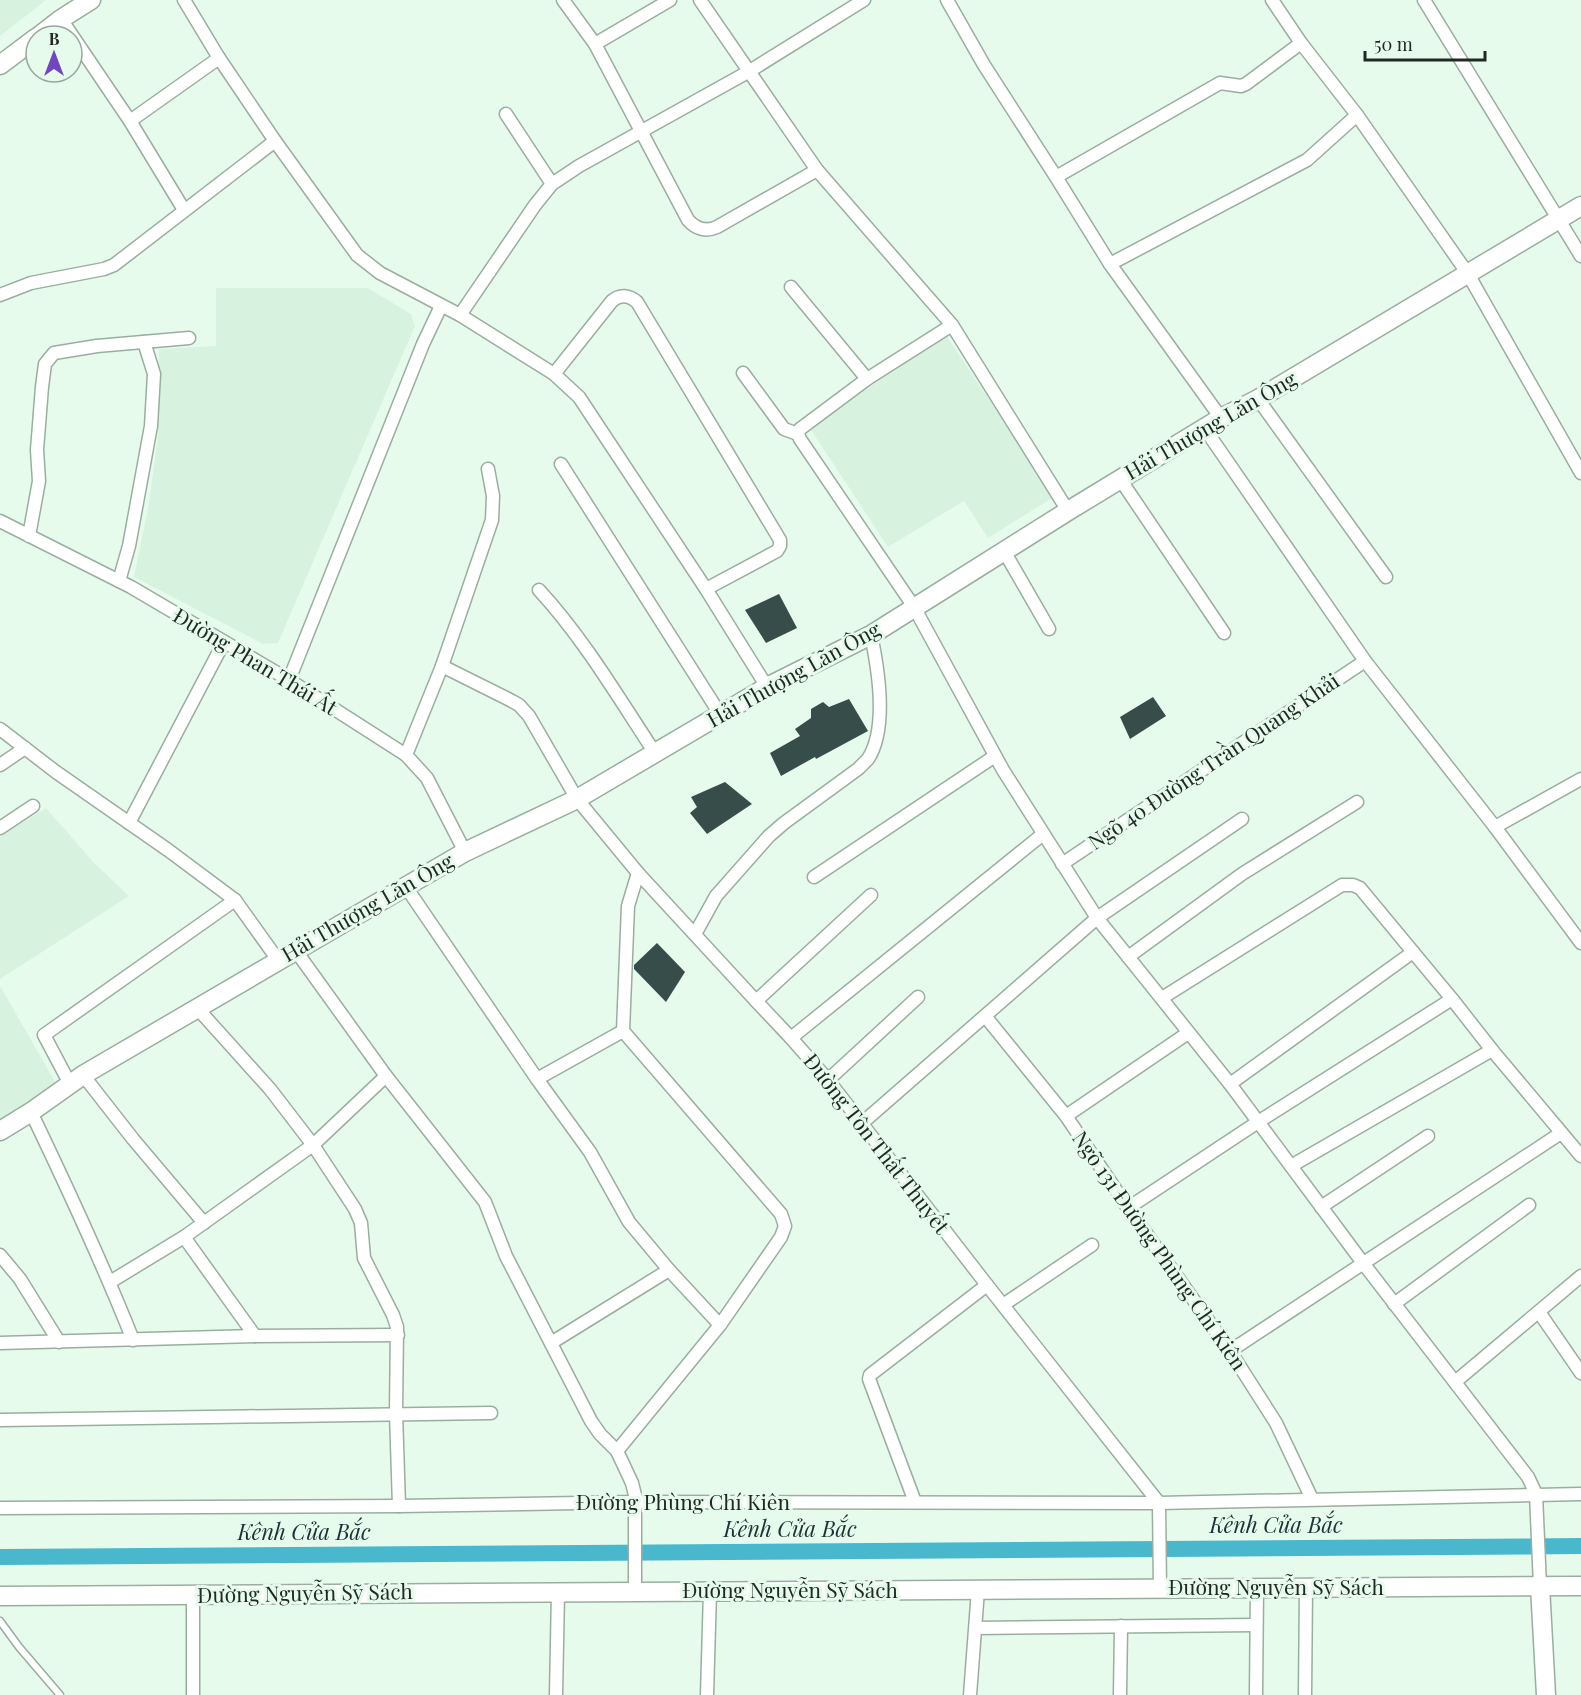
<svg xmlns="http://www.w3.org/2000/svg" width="1581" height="1695" font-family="'Playfair Display',serif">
	<rect width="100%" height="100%" fill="#e7fbed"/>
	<g fill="#d7f3e0">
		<polygon points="0,0 46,0 0,36"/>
		<polygon points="216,288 368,288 411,314 415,326 278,643 263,644 134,577 148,508 158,437 159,349 216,346"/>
		<polygon points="946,335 1054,497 988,538 964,501 888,547 811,430 842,406"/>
		<polygon points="46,808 94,863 129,896 0,979 0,837"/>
		<polygon points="0,986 57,1085 0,1120"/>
	</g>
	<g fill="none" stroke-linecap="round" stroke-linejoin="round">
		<polyline stroke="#49b8cc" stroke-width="16" points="0,1557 1581,1546"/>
	</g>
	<g fill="#364d49">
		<polygon points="779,594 797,628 766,643 745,610"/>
		<polygon points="1153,697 1166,716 1130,739 1120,717"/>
		<polygon points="849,699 868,731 816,759 815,757 781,776 770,753 800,736 795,729 811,718 811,709 823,702 829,707"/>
		<polygon points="725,782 752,804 707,834 690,813 697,807 691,797"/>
		<polygon points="657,943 685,972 666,1002 634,969 634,965"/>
	</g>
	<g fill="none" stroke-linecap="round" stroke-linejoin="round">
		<g stroke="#9aaea0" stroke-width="9">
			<polyline id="lane" points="0,1621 19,1647 60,1695"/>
		</g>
		<g stroke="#9aaea0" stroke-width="15">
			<g id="street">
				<polyline points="184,0 219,58 275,141 357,255 380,273 460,315 554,374 579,397 706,589 767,687"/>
				<path d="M563 0 595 44 688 220C696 229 706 232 717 227L817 170"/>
				<polyline points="700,0 817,170 952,325 1068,511"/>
				<polyline points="947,0 984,65 1056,177 1110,264 1221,418"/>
				<polyline points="1272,0 1301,43 1357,115 1468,274 1581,473"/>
				<polyline points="1424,0 1581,256"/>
				<polyline points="61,19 130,121 184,210"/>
				<polyline points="595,44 670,0"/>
				<polyline points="506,114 552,184"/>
				<polyline points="130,121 219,58"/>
				<polyline points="1056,177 1220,83 1241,86 1246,84 1301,43"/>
				<polyline points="1110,264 1307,160 1357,115"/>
				<polyline points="791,287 867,379"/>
				<polyline points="0,295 31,283 104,269 114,265 275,141"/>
				<polyline points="460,315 535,205 552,184 579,166 748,72 864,0"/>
				<polyline points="952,325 867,379 800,429 798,434 800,439 914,607 1003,770 1097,918 1230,1084 1363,1263 1528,1477 1536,1494 1540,1586"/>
				<polyline points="743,373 784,429 798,434"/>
				<path d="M554 374 612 301C620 294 629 295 637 302L780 540V546L777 551 706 589"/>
				<polyline points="1258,399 1386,577"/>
				<polyline points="1205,429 1365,661 1495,827 1581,943"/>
				<polyline points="561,464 720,714"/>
				<polyline points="1120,479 1224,633"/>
				<polyline points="0,521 131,587 289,680 406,755 427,778 465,852"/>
				<polyline points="29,536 39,481 37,450 42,387 45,364 54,353 97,346 189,338"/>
				<polyline points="1004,551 1049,629"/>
				<polyline points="119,581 129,546 151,426 154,374 144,342"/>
				<path d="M539 590C584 639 618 697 655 753"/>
				<polyline points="442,666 512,701 519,705 529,716 577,799 638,873 756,1001 791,1038 828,1080 987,1285 1159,1503 1160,1589"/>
				<polyline points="289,680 423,344 441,306"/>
				<polyline points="0,729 56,772 168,850 235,900 278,960"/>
				<polyline points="406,755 442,666 492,520 493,496 488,469"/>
				<polyline points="0,765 25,748"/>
				<polyline points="129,823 224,642"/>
				<polyline points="1495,827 1581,779"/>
				<polyline points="0,828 33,806"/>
				<polyline points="1062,864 1365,661"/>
				<polyline points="814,877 995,756"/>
				<polyline points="406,887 537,1079 590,1152 629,1222 669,1270 720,1325"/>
				<path d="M695 934 716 896 769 836 784 823 858 769C861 766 865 762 868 759 888 728 878 668 871 635"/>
				<polyline points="296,951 386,1076 485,1202 506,1256 591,1421 600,1434 617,1451 632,1483 635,1495 635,1591"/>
				<polyline points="1128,957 1242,874 1357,802"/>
				<polyline points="1162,998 1342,885 1353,885 1360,888 1452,999 1492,1050 1581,1156"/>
				<polyline points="756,1001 871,895"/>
				<polyline points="198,1009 270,1089 313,1145 355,1209 361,1223 364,1258 393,1315 397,1327 396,1413 399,1506"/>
				<polyline points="985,1016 1066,1116 1128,1208 1230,1351 1276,1423 1312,1499"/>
				<polyline points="791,1038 1043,834"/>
				<polyline points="83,1075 133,1139 204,1223"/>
				<polyline points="537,1079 623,1031"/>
				<polyline points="828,1080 918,997"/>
				<polyline points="70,1084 44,1035 235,900"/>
				<polyline points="1230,1084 1413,952"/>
				<path d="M31 1112C67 1187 102 1262 133 1340"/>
				<polyline points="1066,1116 1188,1033"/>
				<polyline points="861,1124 1097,918 1242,819"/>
				<polyline points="1291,1166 1492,1050"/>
				<polyline points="1321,1207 1428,1136"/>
				<polyline points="1128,1208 1258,1122 1452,999"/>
				<polyline points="184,1237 255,1336"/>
				<polyline points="0,1255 20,1279 59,1342"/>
				<polyline points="110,1282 184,1237 313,1145 386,1076"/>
				<polyline points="1394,1304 1529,1205"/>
				<polyline points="1003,1305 1092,1245"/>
				<polyline points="1539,1312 1581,1373"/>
				<polyline points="0,1343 255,1336 398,1335"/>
				<polyline points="551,1343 669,1270"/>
				<polyline points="1230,1351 1561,1133"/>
				<polyline points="1455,1382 1581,1276"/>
				<path d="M0 1420C164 1419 327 1414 491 1413"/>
				<polyline points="617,1451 720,1325 781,1237 785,1226 781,1214 623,1031 628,906 638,873"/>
				<polyline points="915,1502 869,1379 870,1375 987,1285"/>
				<polyline points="0,1508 399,1506 636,1502 1159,1503 1581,1494"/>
				<polyline points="193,1595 193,1695"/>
				<polyline points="976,1628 1256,1625"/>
				<polyline points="556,1695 558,1592"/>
				<polyline points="707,1695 710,1591"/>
				<polyline points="970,1695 978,1590"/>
				<polyline points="1120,1695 1121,1626"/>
				<polyline points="1256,1695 1257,1588"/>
				<polyline points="1305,1695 1306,1587"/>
			</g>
		</g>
		<g stroke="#9aaea0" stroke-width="21">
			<g id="secondary">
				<polyline points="39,36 61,19 91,0"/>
				<polyline points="0,65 36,38"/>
				<polyline points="0,1131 31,1112 83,1075 465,852 577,799 767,687 871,635 1068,511 1221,418 1258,399 1581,206"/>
				<polyline points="1540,1586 1546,1695"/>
				<polyline points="0,1596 1581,1586"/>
			</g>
		</g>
		<use href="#lane" stroke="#fff" stroke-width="6"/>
		<use href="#street" stroke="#fff" stroke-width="12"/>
		<use href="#secondary" stroke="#fff" stroke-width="18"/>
	</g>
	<g text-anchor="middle" stroke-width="6" stroke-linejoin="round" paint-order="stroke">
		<g font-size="21" fill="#222924" stroke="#e7fbed">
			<text transform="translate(1211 426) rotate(-30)" y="7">Hải Thượng Lãn Ông</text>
			<text transform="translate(255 662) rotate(31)" y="7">Đường Phan Thái Ất</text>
			<text transform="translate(794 675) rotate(-29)" y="7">Hải Thượng Lãn Ông</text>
			<text transform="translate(1214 762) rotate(-34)" y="7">Ngõ 40 Đường Trần Quang Khải</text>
			<text transform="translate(368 908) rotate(-30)" y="7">Hải Thượng Lãn Ông</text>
			<text transform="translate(876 1144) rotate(52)" y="7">Đường Tôn Thất Thuyết</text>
			<text transform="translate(1159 1251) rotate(55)" y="7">Ngõ 131 Đường Phùng Chí Kiên</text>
			<text x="683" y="1510">Đường Phùng Chí Kiên</text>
			<text x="1276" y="1595">Đường Nguyễn Sỹ Sách</text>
			<text x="790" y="1598">Đường Nguyễn Sỹ Sách</text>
			<text transform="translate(305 1594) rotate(-1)" y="7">Đường Nguyễn Sỹ Sách</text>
		</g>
		<g font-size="22" font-style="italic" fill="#1a3337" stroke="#e7fbed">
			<text x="1276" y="1533">Kênh Cửa Bắc</text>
			<text x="790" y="1537">Kênh Cửa Bắc</text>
			<text x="304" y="1540">Kênh Cửa Bắc</text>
		</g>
	</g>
	<g transform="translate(54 54)"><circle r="28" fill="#e7fbed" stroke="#98a79d" stroke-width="1.5"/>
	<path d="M0-4.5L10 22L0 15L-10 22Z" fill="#7147bf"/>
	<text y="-9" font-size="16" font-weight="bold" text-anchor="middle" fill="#222924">B</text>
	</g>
	<path d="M1365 51v9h120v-9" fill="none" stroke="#222924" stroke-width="3"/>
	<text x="1374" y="51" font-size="18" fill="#222924" stroke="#e7fbed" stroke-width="4.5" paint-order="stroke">50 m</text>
</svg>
